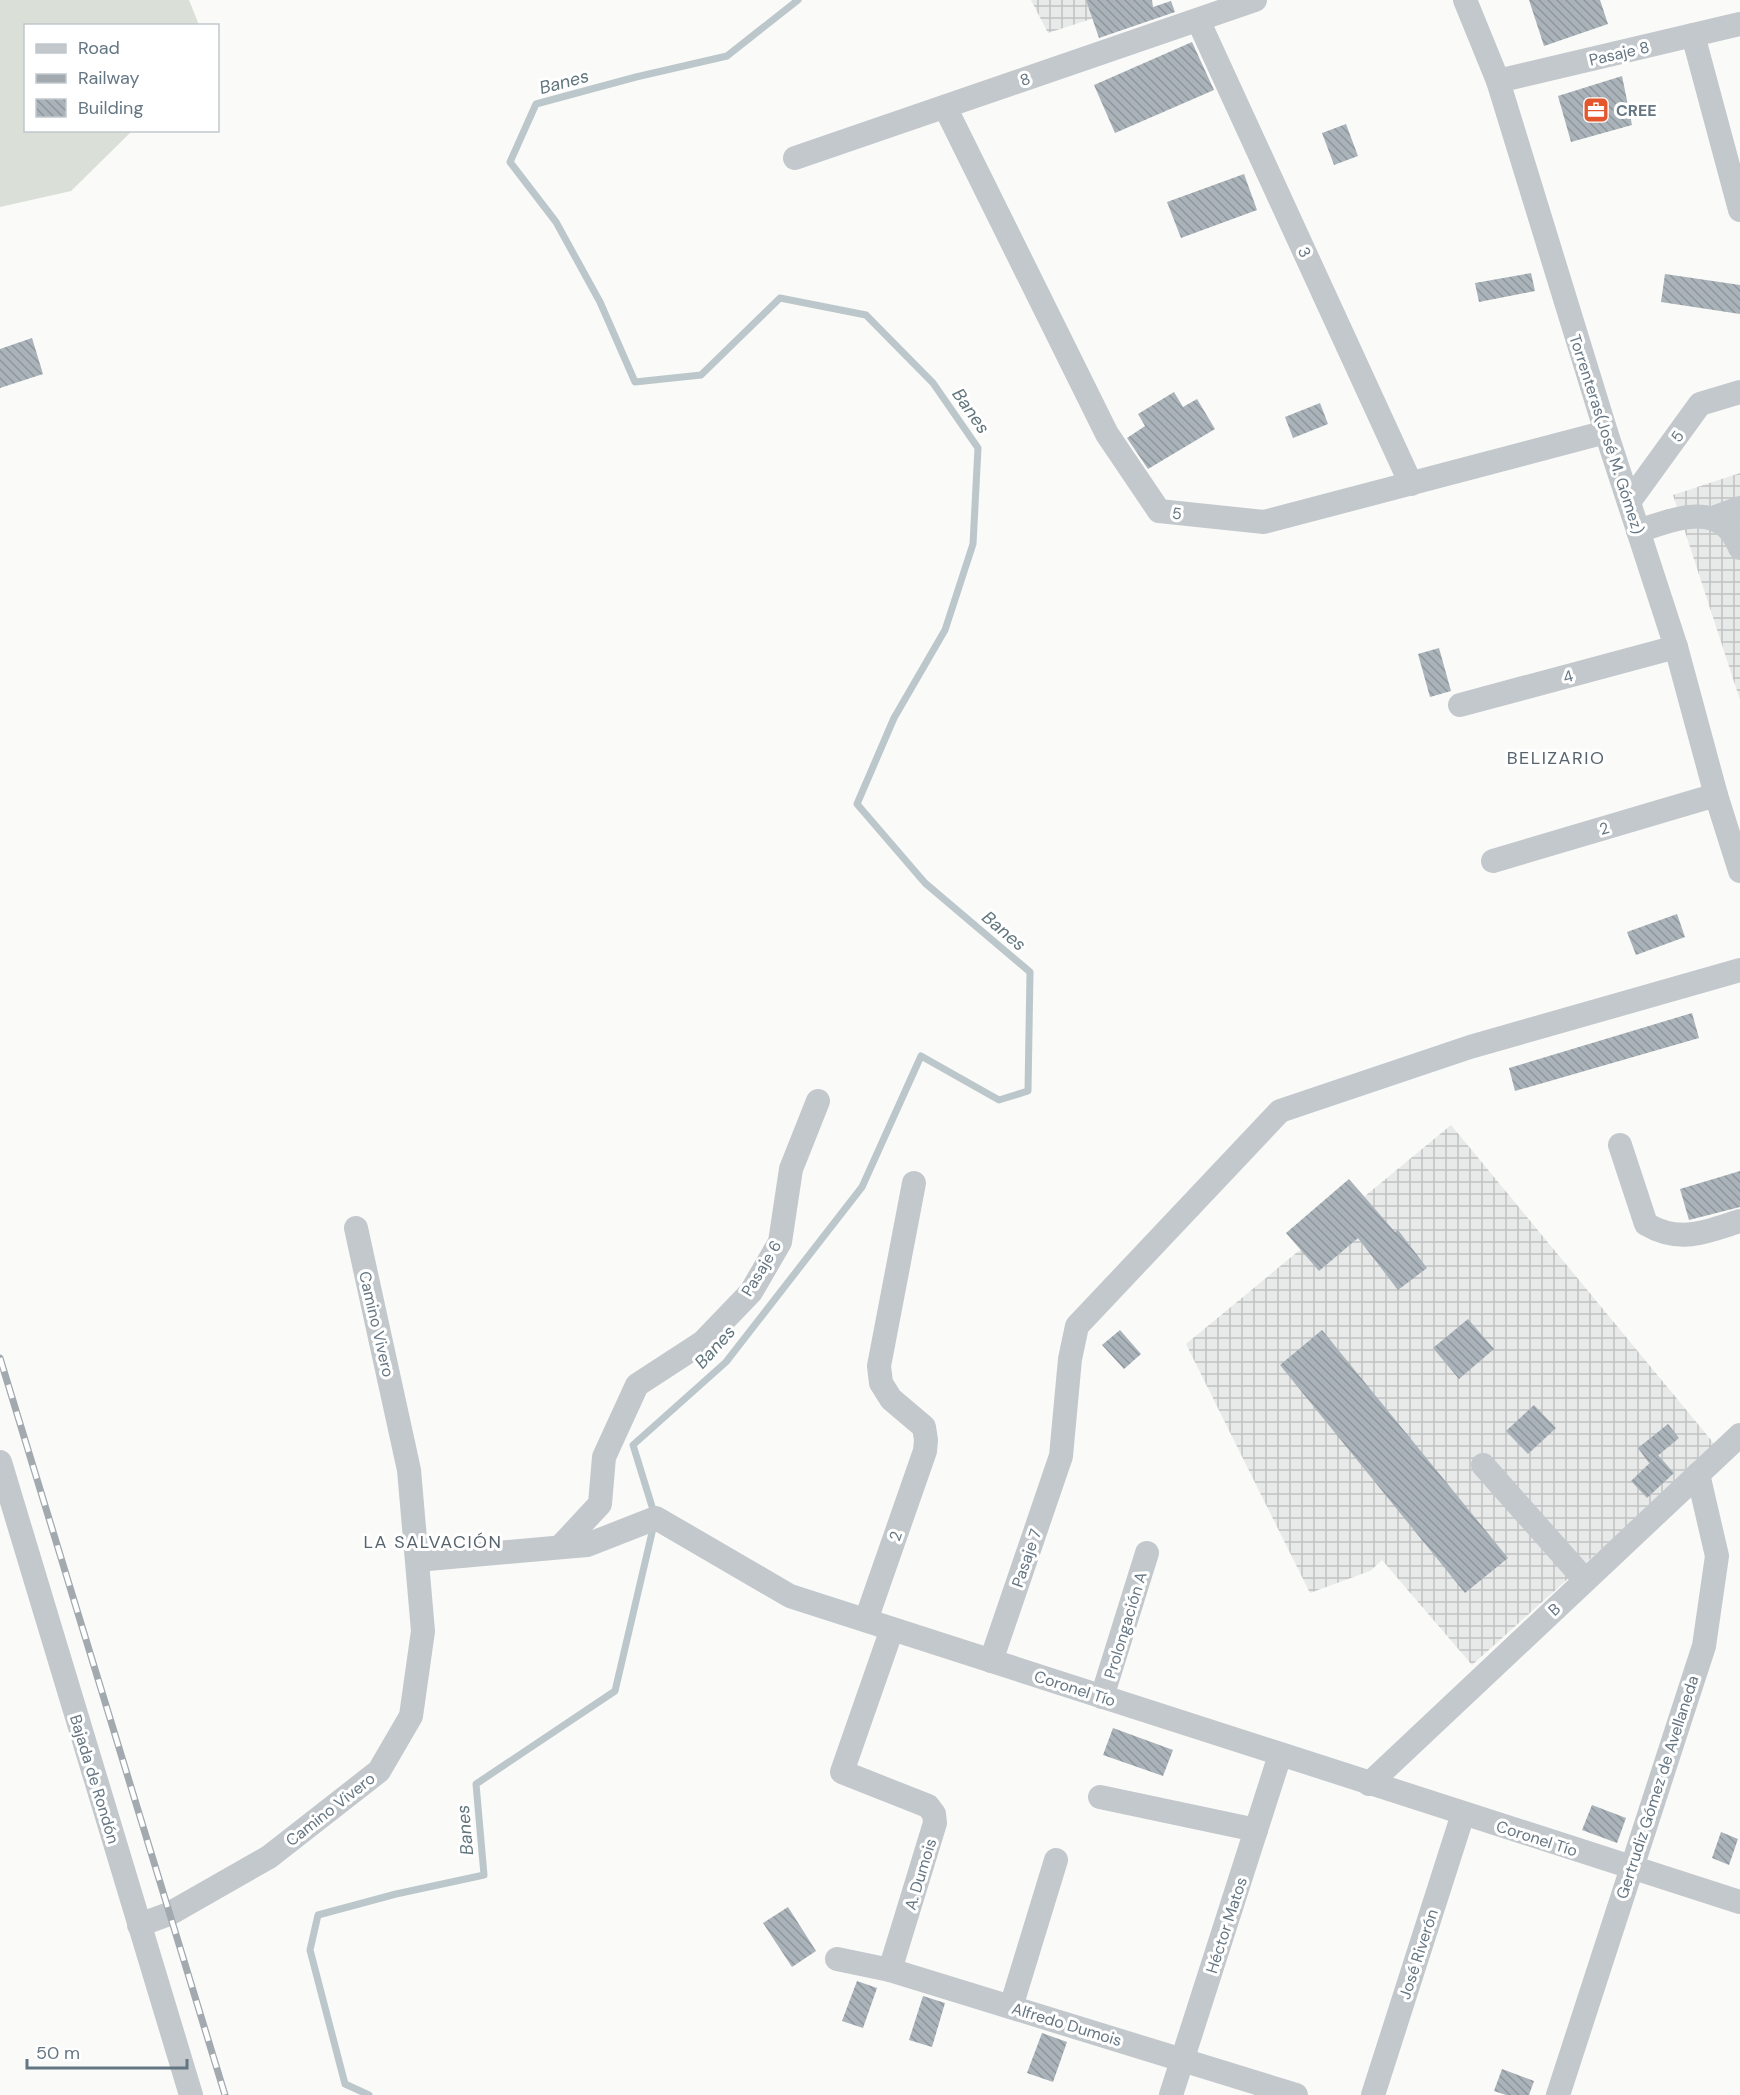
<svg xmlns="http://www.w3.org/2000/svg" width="1740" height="2095" font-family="'DM Sans',sans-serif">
	<defs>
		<pattern id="industrial-grid" width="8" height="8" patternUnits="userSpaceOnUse" patternTransform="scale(1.5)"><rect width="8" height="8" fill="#e8e9e9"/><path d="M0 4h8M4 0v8" fill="none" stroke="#c0c1c2"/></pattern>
		<pattern id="building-back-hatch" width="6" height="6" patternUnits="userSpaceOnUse" patternTransform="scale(1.5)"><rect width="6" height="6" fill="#aab3b9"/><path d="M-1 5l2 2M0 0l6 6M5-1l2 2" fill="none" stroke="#8e969c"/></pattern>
	</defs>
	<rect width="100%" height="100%" fill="#fafaf8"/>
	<g fill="url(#industrial-grid)">
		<polygon points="1031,0 1150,0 1048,33"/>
		<polygon points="1740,473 1740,700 1673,495"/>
		<polygon points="1451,1125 1716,1446 1472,1665 1382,1560 1370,1571 1310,1593 1186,1344"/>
	</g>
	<polygon fill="#dadfd7" points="0,0 189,0 199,25 26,26 26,130 132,131 71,191 0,207"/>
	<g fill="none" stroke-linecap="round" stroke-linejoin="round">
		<g stroke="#bbc7cb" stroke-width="7">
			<polyline points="654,1513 633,1445 726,1362 862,1187 921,1056 999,1100 1028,1091 1030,972 925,883 857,804 894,718 945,630 973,544 978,448 933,383 866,315 780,298 701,375 635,382 600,302 556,222 510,162 536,104 636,77 727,56 798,0"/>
			<polyline points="369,2095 345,2084 310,1950 318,1915 396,1894 484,1875 476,1784 615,1691 654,1524"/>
		</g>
	</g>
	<g fill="url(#building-back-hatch)">
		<polygon points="1086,0 1152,0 1153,7 1171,1 1175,12 1099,38"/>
		<polygon points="1529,0 1600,0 1608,24 1544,46"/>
		<polygon points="1192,42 1214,90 1115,133 1094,85"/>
		<polygon points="1622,76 1632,125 1571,142 1558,96"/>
		<polygon points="1346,124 1358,156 1334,165 1322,133"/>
		<polygon points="1244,174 1257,210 1181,238 1167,202"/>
		<polygon points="1531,273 1535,291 1479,302 1475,283"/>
		<polygon points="1665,274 1740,285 1740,314 1661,302"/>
		<polygon points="32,338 43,374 0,388 0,349"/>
		<polygon points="1174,392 1183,407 1197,399 1215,429 1148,469 1127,438 1145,426 1138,414"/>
		<polygon points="1320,403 1328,424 1293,438 1285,417"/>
		<polygon points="1439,648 1451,691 1430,697 1418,654"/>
		<polygon points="1677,914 1685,937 1636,955 1627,932"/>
		<polygon points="1692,1013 1699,1038 1515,1091 1509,1068"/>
		<polygon points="1740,1171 1740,1207 1689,1220 1680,1189"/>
		<polygon points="1349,1179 1395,1232 1398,1230 1427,1268 1398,1290 1358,1238 1319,1271 1286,1233"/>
		<polygon points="1468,1319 1494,1349 1459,1379 1433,1348"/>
		<polygon points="1120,1330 1141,1354 1124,1369 1102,1345"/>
		<polygon points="1322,1330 1508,1558 1465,1593 1280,1365"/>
		<polygon points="1534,1405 1556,1428 1528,1454 1506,1431"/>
		<polygon points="1668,1424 1679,1438 1649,1463 1638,1448"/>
		<polygon points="1658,1455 1674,1473 1647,1498 1631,1481"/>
		<polygon points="1113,1728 1173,1750 1163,1776 1103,1755"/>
		<polygon points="1592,1805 1626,1818 1617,1843 1582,1830"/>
		<polygon points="1721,1832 1738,1839 1729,1865 1712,1858"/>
		<polygon points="788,1907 816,1951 792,1967 763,1923"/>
		<polygon points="857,1981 877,1988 863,2028 842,2021"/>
		<polygon points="923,1996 945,2003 932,2047 909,2040"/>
		<polygon points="1042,2033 1067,2042 1053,2082 1027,2073"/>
		<polygon points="1502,2069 1534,2081 1529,2095 1506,2095 1494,2091"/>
	</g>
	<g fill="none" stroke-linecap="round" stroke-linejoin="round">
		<g stroke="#c3c8cc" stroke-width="24">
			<polyline points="1465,0 1498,81 1606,432 1676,647 1716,795 1740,871"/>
			<polyline points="1198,20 1411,484"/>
			<polyline points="1693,35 1740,210"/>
			<polyline points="1498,81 1740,24"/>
			<polyline points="945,107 1107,434 1159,511 1264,522 1606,432"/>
			<polyline points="795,158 1255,0"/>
			<polyline points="1629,502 1700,404 1740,392"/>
			<polyline points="1713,518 1740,508"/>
			<path d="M1638 531C1676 519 1721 499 1740 548"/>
			<polyline points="1460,705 1676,647"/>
			<polyline points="1493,861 1716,795"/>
			<path d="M1620 1145 1646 1224C1680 1244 1705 1232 1740 1221"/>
			<polyline points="0,1462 191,2095"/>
			<polyline points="1483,1465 1585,1580"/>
			<polyline points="560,1547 600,1504 604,1457 637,1385 703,1342 751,1292 780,1242 791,1169 818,1101"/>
			<polyline points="417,1560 587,1545 656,1518 790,1596 1740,1902"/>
			<polyline points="866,1620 925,1451 926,1440 924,1427 891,1399 881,1383 879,1366 914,1183"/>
			<polyline points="991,1661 1061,1456 1070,1359 1077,1326 1280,1111 1470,1047 1740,970"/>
			<polyline points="1102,1697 1147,1553"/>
			<polyline points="1369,1784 1740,1435"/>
			<polyline points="1100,1797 1256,1830"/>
			<polyline points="139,1925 169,1914 269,1857 379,1771 411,1716 423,1631 409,1470 356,1228"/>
			<polyline points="837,1959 890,1970 1296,2095"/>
			<polyline points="890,1970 935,1823 934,1814 928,1806 842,1772 892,1629"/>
			<polyline points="1011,2007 1056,1860"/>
			<polyline points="1171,2095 1280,1755"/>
			<polyline points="1373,2095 1463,1814"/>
			<polyline points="1558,2095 1704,1646 1717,1556 1698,1474"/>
		</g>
		<g stroke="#a2aab0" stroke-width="7">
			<polyline id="rail" points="0,1358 225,2095"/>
		</g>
		<use href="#rail" stroke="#fff" stroke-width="4.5" stroke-dasharray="14" stroke-linecap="butt"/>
	</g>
	<defs>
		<g id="office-square" transform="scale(1.35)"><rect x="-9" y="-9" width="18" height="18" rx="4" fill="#e4572e" stroke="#fff"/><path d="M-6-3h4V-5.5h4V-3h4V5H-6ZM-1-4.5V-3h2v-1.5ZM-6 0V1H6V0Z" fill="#fff"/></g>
	</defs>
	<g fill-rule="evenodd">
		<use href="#office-square" x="1596" y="110"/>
	</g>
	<g text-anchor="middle" stroke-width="6" stroke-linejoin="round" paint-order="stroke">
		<g font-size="16" fill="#657683" stroke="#fff">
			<text transform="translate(1619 53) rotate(-13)" y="6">Pasaje 8</text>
			<text transform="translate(1025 79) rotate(-19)" y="6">8</text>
			<text transform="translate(1305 252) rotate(65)" y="6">3</text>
			<text transform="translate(1607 434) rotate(72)" y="6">Torrenteras(José M. Gómez)</text>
			<text transform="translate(1677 436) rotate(-54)" y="6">5</text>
			<text transform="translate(1177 513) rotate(6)" y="6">5</text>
			<text transform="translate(1568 676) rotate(-15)" y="6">4</text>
			<text transform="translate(1604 828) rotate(-16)" y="6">2</text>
			<text transform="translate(761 1268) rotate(-59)" y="6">Pasaje 6</text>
			<text transform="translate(377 1324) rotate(77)" y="6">Camino Vivero</text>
			<text transform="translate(895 1536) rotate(-71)" y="6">2</text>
			<text transform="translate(1026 1558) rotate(-71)" y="6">Pasaje 7</text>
			<text transform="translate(1554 1609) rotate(-43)" y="6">B</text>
			<text transform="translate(1125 1625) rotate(-73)" y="6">Prolongación A</text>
			<text transform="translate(1075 1688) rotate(18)" y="6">Coronel Tío</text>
			<text transform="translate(95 1779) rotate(73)" y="6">Bajada de Rondón</text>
			<text transform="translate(1657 1787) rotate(-72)" y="6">Gertrudiz Gómez de Avellaneda</text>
			<text transform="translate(330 1809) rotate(-38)" y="6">Camino Vivero</text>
			<text transform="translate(1537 1838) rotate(18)" y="6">Coronel Tío</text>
			<text transform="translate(920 1874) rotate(-73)" y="6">A. Dumois</text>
			<text transform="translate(1226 1925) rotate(-72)" y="6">Héctor Matos</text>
			<text transform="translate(1418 1954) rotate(-72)" y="6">José Riverón</text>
			<text transform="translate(1067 2024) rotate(17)" y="6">Alfredo Dumois</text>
		</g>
		<g font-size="16" font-weight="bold" fill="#657683" stroke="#fff" text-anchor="start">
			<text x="1616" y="116">CREE</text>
		</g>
		<g font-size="18" font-style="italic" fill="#60757c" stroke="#fff">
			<text transform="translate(564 82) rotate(-15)" y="6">Banes</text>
			<text transform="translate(971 411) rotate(55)" y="6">Banes</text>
			<text transform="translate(1004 931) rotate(40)" y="6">Banes</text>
			<text transform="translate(715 1347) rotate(-48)" y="6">Banes</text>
			<text transform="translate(465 1830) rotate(-95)" y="6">Banes</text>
		</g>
		<g font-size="18" letter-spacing="1.5" fill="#57646e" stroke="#fff">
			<text x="1556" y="764">BELIZARIO</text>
			<text x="433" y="1548">LA SALVACIÓN</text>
		</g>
	</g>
	<rect x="24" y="24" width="195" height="108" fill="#ffffff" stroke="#c1c8cd" stroke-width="1.5"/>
	<rect x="36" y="44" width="30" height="9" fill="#c3c8cc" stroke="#c1c8cd" stroke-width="1.5"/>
	<text x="78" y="54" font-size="18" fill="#657683">Road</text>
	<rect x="36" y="74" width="30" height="9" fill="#a2aab0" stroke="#c1c8cd" stroke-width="1.5"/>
	<text x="78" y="84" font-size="18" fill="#657683">Railway</text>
	<rect x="36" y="99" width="30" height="18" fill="url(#building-back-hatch)" stroke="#c1c8cd" stroke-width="1.5"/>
	<text x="78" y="114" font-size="18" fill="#657683">Building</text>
	<path d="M27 2059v9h160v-9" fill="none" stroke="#657683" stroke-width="3"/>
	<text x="36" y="2059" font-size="18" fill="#657683" stroke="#ffffff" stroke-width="4.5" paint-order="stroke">50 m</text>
</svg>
